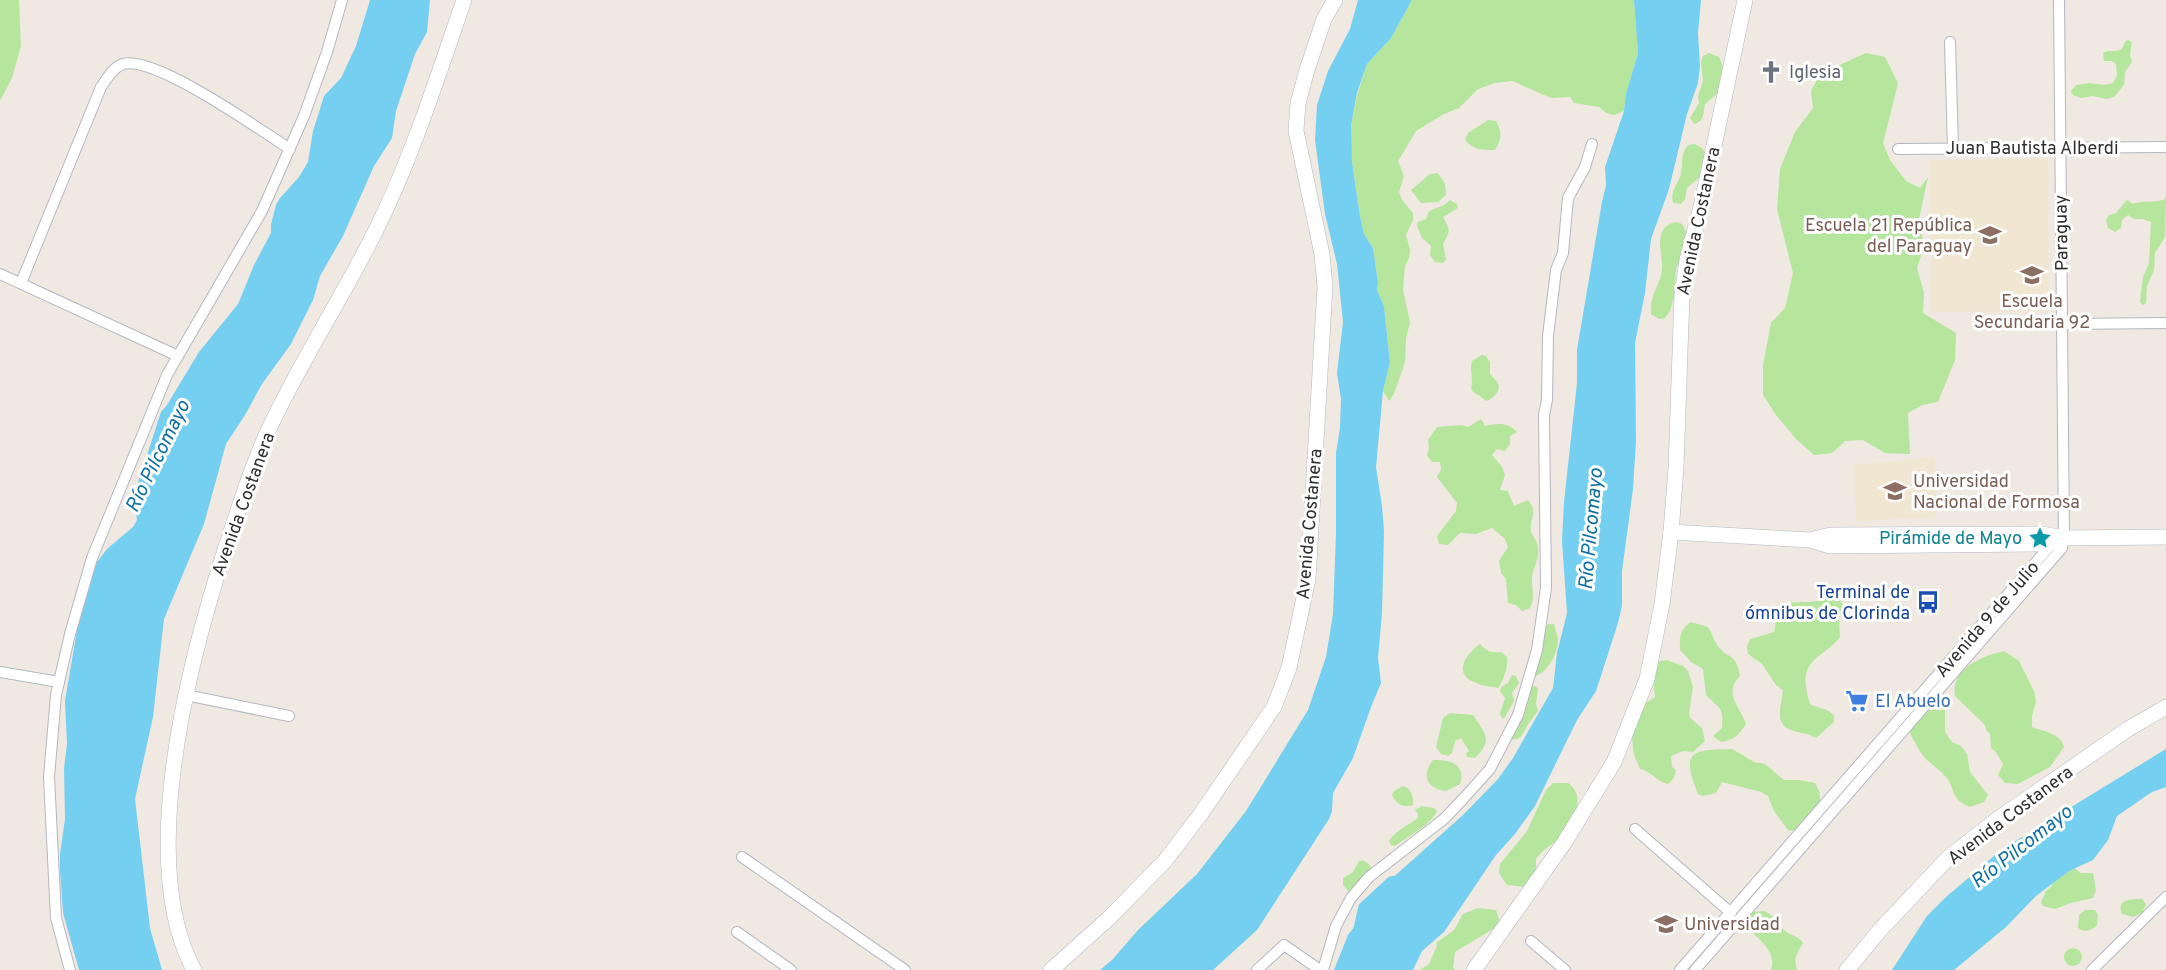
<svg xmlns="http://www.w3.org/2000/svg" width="2166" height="970" font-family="Overpass,sans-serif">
	<rect width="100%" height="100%" fill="#efe9e1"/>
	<g fill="#f0e6d1">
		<polygon points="2048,159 2049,311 1931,312 1930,160"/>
		<polygon points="1935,457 1936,517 1856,521 1854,465"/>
	</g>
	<g fill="#b6e59e">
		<polygon points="0,0 19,0 21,46 12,78 0,101"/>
		<polygon points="1412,0 1634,0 1638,53 1626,94 1624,111 1614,115 1606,113 1599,107 1574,103 1570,97 1551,98 1512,81 1495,83 1478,89 1459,108 1444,114 1416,131 1398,161 1404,176 1399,192 1402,200 1413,213 1413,220 1406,235 1410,250 1409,258 1405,266 1403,290 1410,322 1406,338 1405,362 1394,394 1389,401 1383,391 1390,363 1384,306 1377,290 1378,283 1373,248 1364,234 1360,216 1350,148 1351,126 1357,96 1367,64 1391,38"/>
		<path d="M2128 40 2132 42 2130 54 2132 62 2125 72 2124 85 2114 97 2106 99 2093 96 2081 98 2073 95 2071 91 2076 85 2089 83 2105 85 2113 83 2117 76 2116 64 2112 61H2104L2103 53C2110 49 2116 53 2122 49L2125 42Z"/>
		<path d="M1709 53 1719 57 1725 71 1719 92 1705 104C1703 113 1705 121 1694 124L1690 118 1699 103 1698 96 1703 81 1701 62 1703 56Z"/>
		<polygon points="1866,53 1885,57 1898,83 1883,143 1890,160 1906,181 1920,188 1928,177 1919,219 1924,246 1917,268 1924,293 1923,313 1956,333 1955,360 1938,402 1922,405 1908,413 1910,454 1885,453 1863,440 1845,441 1832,453 1814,455 1797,440 1776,415 1763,395 1763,365 1771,323 1785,308 1793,273 1777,209 1780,169 1795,132 1813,108 1811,91 1820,74"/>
		<path d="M1488 120 1496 121C1502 132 1502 139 1495 150 1482 150 1473 150 1465 140L1468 133Z"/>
		<path d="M1694 144 1701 147 1705 152 1699 178 1687 188 1685 199 1681 204 1673 203C1670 190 1678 185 1681 174 1684 161 1679 157 1688 145Z"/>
		<path d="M1437 173C1444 180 1446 185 1446 195L1438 202 1421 203 1411 190 1430 174Z"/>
		<path d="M2166 195 2165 237 2155 253 2154 270 2147 286 2146 303 2143 305 2140 302 2143 277 2149 263 2151 222 2143 219H2134L2128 215 2122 220 2121 228 2115 232 2108 228 2106 220 2109 215 2116 213 2127 200 2133 204C2144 200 2153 203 2164 200Z"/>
		<path d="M1450 200 1457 204 1458 208 1443 217C1451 231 1450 231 1443 244L1446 259 1443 263 1435 262 1430 255 1431 246 1422 238 1417 226 1418 222 1426 219 1429 211 1444 205Z"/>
		<path d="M1676 222 1682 224 1688 235V241L1676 269 1674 297 1670 311 1665 318 1659 319 1651 314C1649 295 1661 284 1662 269 1663 257 1657 243 1662 232 1665 226 1670 223 1676 222Z"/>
		<path d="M1482 355 1486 356 1490 362V374C1492 377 1495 379 1497 382 1503 390 1493 399 1486 401L1480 396 1473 392 1471 388C1474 379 1469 371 1472 361Z"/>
		<path d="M1481 419 1485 426C1499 423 1507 422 1517 432L1510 436V444L1505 451 1497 449 1492 455 1502 467 1505 475 1500 490 1508 491 1514 506 1528 500C1539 514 1529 518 1531 531 1533 537 1538 542 1538 548 1539 558 1534 567 1532 576 1531 588 1536 597 1530 608L1522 611 1516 605 1508 603 1506 579 1501 573 1499 561 1508 547 1505 539 1492 528 1476 534 1460 533 1448 545 1439 544 1437 536 1456 511 1457 503 1437 477 1441 470 1440 462H1432L1427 455 1429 448 1428 440 1437 427 1461 425 1468 427Z"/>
		<path d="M1823 599H1839L1843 605 1839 621 1840 637C1826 656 1802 658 1806 686 1807 694 1808 699 1811 705L1827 710 1834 715V722L1816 738C1810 734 1805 734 1798 732 1772 727 1781 709 1783 690L1776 685 1762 664 1748 654 1747 646 1750 639 1774 632C1777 625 1774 616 1778 609 1787 597 1810 606 1823 599Z"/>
		<path d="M1691 622 1708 627C1712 633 1713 639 1717 645 1727 660 1736 651 1740 676 1722 693 1742 709 1746 724 1738 736 1735 739 1721 742L1713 736 1722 728C1724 706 1719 709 1706 695L1703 669 1691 662 1680 650C1680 637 1679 630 1691 622Z"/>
		<path d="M1548 624H1554C1555 629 1557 634 1558 639 1559 651 1547 674 1535 676L1545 627Z"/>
		<path d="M1480 644C1486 651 1491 653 1501 652L1507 657C1508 668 1504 679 1498 688 1490 686 1481 686 1474 682 1452 673 1467 653 1480 644Z"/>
		<path d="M2004 651 2019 661 2034 691 2036 701 2032 716V727C2044 732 2061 733 2064 747L2050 767 2018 784 2005 783 1998 775 2003 764 1996 752 1991 748 1990 734 1986 730 1985 725 1955 696C1950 669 1982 656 2004 651Z"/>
		<path d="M1667 660 1683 666 1688 671 1693 687 1689 713 1690 718 1702 728 1705 741 1693 752 1683 751 1671 756 1672 767 1676 770 1674 778 1668 784C1657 782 1651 771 1640 769L1634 755 1631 730 1642 705 1655 697C1654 685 1651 670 1660 661Z"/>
		<polygon points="1512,675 1516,676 1519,683 1512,693 1514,701 1504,719 1501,717 1500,713 1505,698 1500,691 1501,687 1508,683"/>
		<path d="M1535 686 1538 688 1536 704 1538 711C1534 716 1529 722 1526 728 1521 736 1522 739 1511 740L1508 737 1527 688Z"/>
		<path d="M1928 707 1945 710V732L1952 742 1961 746 1967 754 1970 772 1988 795 1984 802 1970 807C1949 799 1956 786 1944 775 1931 761 1926 764 1916 744 1913 739 1911 737 1910 732L1912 726Z"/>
		<path d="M1450 713 1473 715C1484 733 1495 739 1475 758L1467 757 1466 753 1469 751 1461 738 1455 741 1452 753 1448 756 1441 754 1436 747 1443 718Z"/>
		<path d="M1732 749 1754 762 1765 764 1784 780H1799L1815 783 1819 791 1821 805 1802 832 1788 830 1774 811 1768 796 1761 792 1722 782 1716 793 1703 796 1698 794C1680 750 1692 750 1732 749Z"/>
		<path d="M1433 760C1450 759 1466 764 1460 784L1446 791C1427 789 1421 775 1433 760Z"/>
		<path d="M1553 783H1568C1587 796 1574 823 1561 837 1552 845 1543 849 1536 859V874L1527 887 1507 885 1499 873 1500 864 1527 831 1546 790Z"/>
		<path d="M1403 786C1411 788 1414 797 1413 805 1403 808 1396 804 1392 795L1394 791Z"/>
		<path d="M1422 806 1434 808 1437 811C1432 824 1407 837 1395 846L1391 845 1389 841C1395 831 1408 825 1418 818V814L1415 810Z"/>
		<path d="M1363 860 1369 864 1371 868C1369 871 1367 872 1364 875 1357 881 1359 889 1348 891L1343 885V878L1353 872 1359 861Z"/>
		<polygon points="2074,868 2081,873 2093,873 2096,890 2093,898 2071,903 2055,909 2043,906 2041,902 2046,891 2052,886 2052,882"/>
		<path d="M2142 899 2146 904 2142 913 2133 917 2122 914C2116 899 2130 899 2142 899Z"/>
		<polygon points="1478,908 1496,910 1499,919 1498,926 1455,952 1453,968 1455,970 1420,970 1429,964 1437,946 1436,943 1454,930 1463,914"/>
		<path d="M2085 910H2095L2098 915 2097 925C2091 931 2085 933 2078 928L2079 915Z"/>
		<path d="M1764 911C1774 915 1776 921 1782 928 1788 936 1799 935 1803 943 1797 954 1793 957 1797 970H1771C1777 954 1762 942 1752 932 1749 929 1746 923 1744 919L1752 912Z"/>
		<circle cx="2073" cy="957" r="9"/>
	</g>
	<g fill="#75cff0">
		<polygon points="370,0 430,0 427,32 415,54 396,111 392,138 374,166 343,236 320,276 313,300 291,344 262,384 245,415 226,444 204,524 164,619 153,717 135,799 150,928 162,970 79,970 63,913 60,871 60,854 65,819 64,768 67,744 65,701 68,683 81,607 90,577 97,562 107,549 133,527 137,520 134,495 161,412 167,405 199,352 238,304 254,265 271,233 271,224 276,205 280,198 299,177 308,162 313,131 324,96 341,78 356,46"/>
		<polygon points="1358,0 1412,0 1391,38 1367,64 1357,93 1351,126 1352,162 1360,216 1364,234 1373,248 1378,283 1377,290 1384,306 1390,363 1383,391 1376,467 1382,506 1384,531 1382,613 1378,658 1381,683 1371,707 1353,758 1333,793 1332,811 1329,819 1257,930 1213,970 1100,970 1112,960 1138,930 1197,874 1246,811 1308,710 1326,657 1333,614 1336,533 1336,453 1340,428 1341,399 1337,373 1343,322 1337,264 1325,214 1315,140 1317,105 1328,71 1350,29"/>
		<polygon points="1634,0 1701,0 1698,33 1700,66 1698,83 1687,114 1669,189 1651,239 1645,293 1635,343 1636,441 1633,489 1622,571 1622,606 1618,623 1596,691 1577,720 1535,806 1515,834 1496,855 1444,932 1422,951 1413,970 1334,970 1348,935 1389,881 1463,815 1498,779 1513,758 1553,688 1557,653 1567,613 1562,541 1564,502 1577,383 1577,350 1602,202 1606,185 1605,167 1624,111 1626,94 1638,53"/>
		<polygon points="2166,749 2166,787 2152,792 2117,816 2108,840 2093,860 2069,871 2036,896 2006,927 1954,970 1892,970 1927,916 1946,897 2001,850"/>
	</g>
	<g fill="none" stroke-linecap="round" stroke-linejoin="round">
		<polyline stroke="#75cff0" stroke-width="18" points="1353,970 1367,909 1393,885"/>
		<g stroke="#b4b7c1" stroke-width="12">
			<g id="street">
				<polyline points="1950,42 1953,149"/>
				<polyline points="1898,149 2166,147"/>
				<polyline points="0,274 178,356"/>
				<path d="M21 283 101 87C107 79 113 67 123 64 155 55 260 130 290 149"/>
				<polyline points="2062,324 2166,323"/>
				<polyline points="0,672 59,682"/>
				<polyline points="186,695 289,716"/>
				<polyline points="1635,829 1731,913"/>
				<polyline points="742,857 905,970"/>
				<polyline points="737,932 791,970"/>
				<polyline points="1531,941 1565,970"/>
				<polyline points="70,970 56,918 49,777 56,695 70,634 92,558 167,375 262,211 304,116 327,52 342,0"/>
				<polyline points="1257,970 1284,945 1320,970"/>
				<polyline points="1323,970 1336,926 1351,898 1369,877 1444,819 1464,798 1490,769 1518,715 1537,650 1546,588 1544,415 1547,400 1548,336 1556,270 1563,253 1568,198 1585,167 1592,144"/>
				<polyline points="1680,970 2050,546 2056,543"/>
				<polyline points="1695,970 2062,548 2064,538 2059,0"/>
				<polyline points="2092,970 2166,897"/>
			</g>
		</g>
		<g stroke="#b4b7c1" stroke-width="16">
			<g id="secondary">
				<polyline points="1671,532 1810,540 1830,546 2041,544 2064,538"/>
				<polyline points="1813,539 1831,535 2042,534 2064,538 2166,537"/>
				<path d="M194 970C136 862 189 662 225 550 238 511 250 471 267 433 299 364 341 300 375 232 412 158 437 78 464 0"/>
				<polyline points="1051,970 1108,919 1165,861 1200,815 1274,707 1289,668 1308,579 1325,287 1322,254 1296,131 1298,103 1307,70 1324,19 1335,0"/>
				<polyline points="1474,970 1564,843 1614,762 1647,679 1662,604 1671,532 1676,468 1682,295 1687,260 1701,207 1745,0"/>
				<polyline points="1847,970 1880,930 1948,858 1999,818 2128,729 2166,707"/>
			</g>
		</g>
		<use href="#street" stroke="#fff" stroke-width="10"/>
		<use href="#secondary" stroke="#fff" stroke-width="15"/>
	</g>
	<defs>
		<g id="church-bare" transform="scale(1.8)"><path d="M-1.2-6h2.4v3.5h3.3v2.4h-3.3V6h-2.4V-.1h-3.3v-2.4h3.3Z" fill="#6b7280" stroke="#fff" stroke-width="2.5" paint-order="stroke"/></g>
		<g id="school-bare" transform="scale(1.8)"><path d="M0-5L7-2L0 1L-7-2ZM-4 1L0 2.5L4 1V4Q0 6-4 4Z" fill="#8d6e63" stroke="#fff" stroke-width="2.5" paint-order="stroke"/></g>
		<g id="university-bare" transform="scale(1.8)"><path d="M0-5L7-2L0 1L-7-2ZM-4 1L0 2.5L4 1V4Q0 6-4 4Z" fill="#8d6e63" stroke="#fff" stroke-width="2.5" paint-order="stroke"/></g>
		<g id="sight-bare" transform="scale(1.8)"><path d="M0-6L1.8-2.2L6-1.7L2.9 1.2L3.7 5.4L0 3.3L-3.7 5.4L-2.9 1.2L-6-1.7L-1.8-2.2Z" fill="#0f9aa8" stroke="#fff" stroke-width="2.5" paint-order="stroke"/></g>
		<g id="bus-bare" transform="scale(1.8)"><path d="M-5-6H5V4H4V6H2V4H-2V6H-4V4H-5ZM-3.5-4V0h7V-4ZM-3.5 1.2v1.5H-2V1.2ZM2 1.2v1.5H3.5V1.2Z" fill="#1a4fb4" stroke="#fff" stroke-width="2.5" paint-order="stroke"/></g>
		<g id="supermarket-bare" transform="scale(1.8)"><path d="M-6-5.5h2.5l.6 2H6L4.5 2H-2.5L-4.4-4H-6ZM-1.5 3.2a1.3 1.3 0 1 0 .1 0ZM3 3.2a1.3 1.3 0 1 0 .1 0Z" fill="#3f7fe0" stroke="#fff" stroke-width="2.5" paint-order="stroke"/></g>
	</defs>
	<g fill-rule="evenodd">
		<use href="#church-bare" x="1771" y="72"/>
		<use href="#school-bare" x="1990" y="235"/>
		<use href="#school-bare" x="2032" y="275"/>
		<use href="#university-bare" x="1895" y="491"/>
		<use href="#sight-bare" x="2040" y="538"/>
		<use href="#bus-bare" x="1928" y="602"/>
		<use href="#supermarket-bare" x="1857" y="701"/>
		<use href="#university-bare" x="1666" y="924"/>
	</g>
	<g text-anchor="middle" stroke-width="6" stroke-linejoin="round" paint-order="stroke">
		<g font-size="18" fill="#5b616d" stroke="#fff" text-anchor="start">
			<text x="1789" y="78">Iglesia</text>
		</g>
		<g font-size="18" fill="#2e2e2e" stroke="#fff">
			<text x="2032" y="154">Juan Bautista Alberdi</text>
			<text transform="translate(1698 221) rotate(-78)" y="6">Avenida Costanera</text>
			<text transform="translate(2061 233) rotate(-91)" y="6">Paraguay</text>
			<text transform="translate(243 504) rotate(-70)" y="6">Avenida Costanera</text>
			<text transform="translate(1309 524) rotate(-85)" y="6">Avenida Costanera</text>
			<text transform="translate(1987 619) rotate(-49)" y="6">Avenida 9 de Julio</text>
			<text transform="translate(2010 815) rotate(-37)" y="6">Avenida Costanera</text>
		</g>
		<g font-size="18" fill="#785e54" stroke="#fff" text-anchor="start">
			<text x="1972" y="231" text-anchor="end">Escuela 21 República<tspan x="1972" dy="21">del Paraguay</tspan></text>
			<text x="2032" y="307" text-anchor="middle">Escuela<tspan x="2032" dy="21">Secundaria 92</tspan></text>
			<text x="1913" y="487">Universidad<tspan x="1913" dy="21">Nacional de Formosa</tspan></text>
			<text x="1684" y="930">Universidad</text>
		</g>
		<g font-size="18" fill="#0d838f" stroke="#fff" text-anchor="end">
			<text x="2022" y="544">Pirámide de Mayo</text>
		</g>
		<g font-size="18" fill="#164399" stroke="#fff" text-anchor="end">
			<text x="1910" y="598">Terminal de<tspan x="1910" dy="21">ómnibus de Clorinda</tspan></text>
		</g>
		<g font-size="18" fill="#366cbe" stroke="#fff" text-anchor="start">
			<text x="1875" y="707">El Abuelo</text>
		</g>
		<g font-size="20" font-style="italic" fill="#0d6fa3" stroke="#fff">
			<text transform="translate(157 456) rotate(-64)" y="7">Río Pilcomayo</text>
			<text transform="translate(1590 529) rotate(-85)" y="7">Río Pilcomayo</text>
			<text transform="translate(2021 846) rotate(-38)" y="7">Río Pilcomayo</text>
		</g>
	</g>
</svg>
